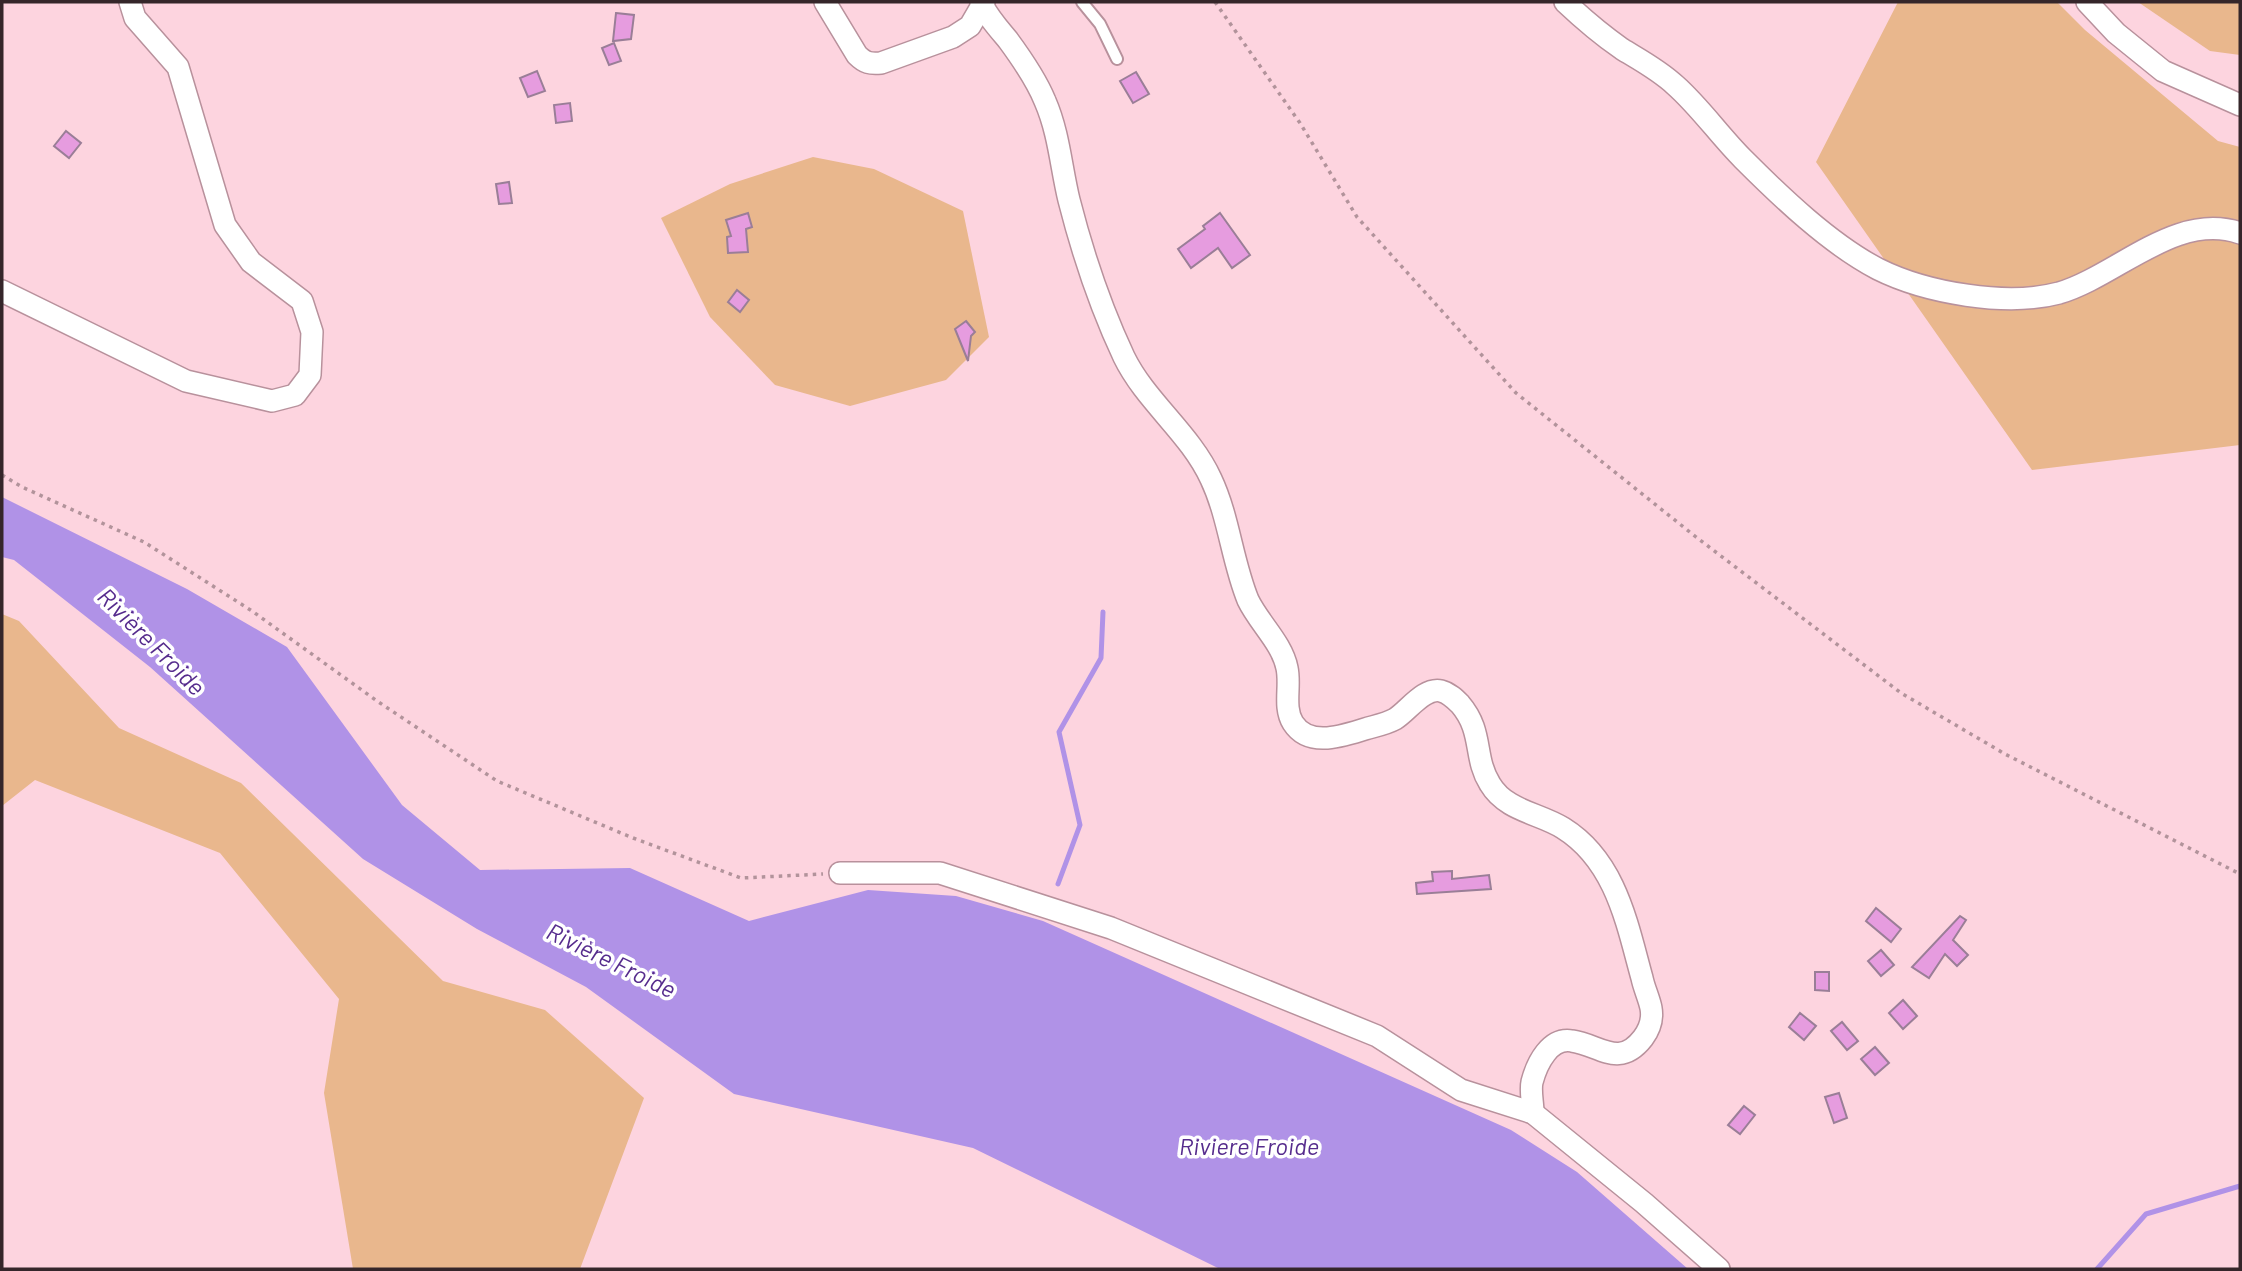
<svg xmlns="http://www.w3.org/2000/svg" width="2242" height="1271" font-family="Barlow,sans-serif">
	<rect width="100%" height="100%" fill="#fdd4df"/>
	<g fill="#e9b78d">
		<polygon points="1898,2 2057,2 2085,30 2218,141 2240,147 2240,445 2032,470 1816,162"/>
		<polygon points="2138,2 2240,2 2240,55 2210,51"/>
		<polygon points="813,157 874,169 963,211 989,337 946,380 850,406 775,385 710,317 661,218 730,184"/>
		<polygon points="2,614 19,621 119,728 241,783 443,981 545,1010 644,1098 580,1269 353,1269 324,1093 339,999 220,853 35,780 2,806"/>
	</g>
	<polygon fill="#b092e7" points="2,497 187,589 287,647 402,805 480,870 630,868 749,921 868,890 956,896 1043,921 1511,1130 1577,1172 1688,1269 1220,1269 973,1148 734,1094 586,987 477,929 363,859 150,667 14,560 2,557"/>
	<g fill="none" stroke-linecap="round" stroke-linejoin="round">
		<g stroke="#b092e7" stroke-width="5">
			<polyline points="1058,884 1080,825 1059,732 1101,658 1103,612"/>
			<polyline points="2097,1269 2146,1214 2240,1186"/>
		</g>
	</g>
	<g fill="#e69cdf" stroke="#9a7e97" stroke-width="2">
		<polygon points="616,13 634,15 631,39 613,41"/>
		<polygon points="614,43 621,61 609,65 602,48"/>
		<polygon points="537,71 545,91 528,97 520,78"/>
		<polygon points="1136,72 1149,94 1133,103 1120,81"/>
		<polygon points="570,103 572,121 556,123 554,105"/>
		<polygon points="66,131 81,143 69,158 54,146"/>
		<polygon points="509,182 512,203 499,204 496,184"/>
		<polygon points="748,213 752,227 746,229 748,252 728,253 727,237 731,236 726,220"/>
		<polygon points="1220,213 1250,255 1232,268 1218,248 1191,268 1178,249 1205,229 1203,226"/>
		<polygon points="737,290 749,300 740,312 728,302"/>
		<polygon points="966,321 975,332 971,336 968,361 955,329"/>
		<polygon points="1452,871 1452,879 1489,875 1491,889 1417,894 1416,883 1433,881 1432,872"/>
		<polygon points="1876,908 1901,929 1891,942 1866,921"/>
		<polygon points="1960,916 1966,920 1953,940 1968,955 1957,966 1945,954 1929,978 1912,967"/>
		<polygon points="1881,950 1894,965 1881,976 1868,961"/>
		<polygon points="1815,972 1829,972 1829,991 1815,990"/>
		<polygon points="1903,1000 1917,1016 1903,1029 1889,1013"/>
		<polygon points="1800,1013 1816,1026 1804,1040 1789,1027"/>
		<polygon points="1842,1022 1858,1041 1847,1050 1831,1031"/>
		<polygon points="1875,1047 1889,1063 1875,1075 1861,1059"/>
		<polygon points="1839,1093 1847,1118 1834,1123 1825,1097"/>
		<polygon points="1744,1106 1755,1115 1740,1134 1728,1125"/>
	</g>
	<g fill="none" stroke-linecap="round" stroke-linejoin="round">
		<g stroke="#b8919c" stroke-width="14">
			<polyline id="service" points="1082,2 1100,24 1117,59"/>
		</g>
		<g stroke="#b8919c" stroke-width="24">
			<g id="minor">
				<path d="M825 2 857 55C865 63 870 64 881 63L953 37 970 26 984 2"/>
				<path d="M981 2C987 16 998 28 1008 40 1022 59 1036 79 1045 101 1059 133 1061 167 1069 200 1083 255 1100 306 1124 357 1146 402 1190 433 1211 479 1229 517 1232 561 1248 600 1259 623 1282 643 1287 668 1291 686 1283 707 1293 723 1309 748 1342 736 1365 729 1375 726 1386 724 1395 719 1408 711 1424 687 1441 691 1449 693 1455 699 1460 704 1484 732 1473 757 1490 784 1506 811 1539 813 1563 828 1616 861 1627 924 1642 978 1644 988 1649 998 1651 1008 1653 1019 1649 1030 1643 1038 1619 1069 1600 1045 1572 1041 1550 1037 1537 1063 1532 1082 1530 1091 1533 1103 1533 1113"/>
				<path d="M1565 2C1583 19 1602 35 1622 49 1640 60 1659 70 1675 85 1700 107 1719 135 1743 159 1781 197 1830 244 1878 269 1926 293 2007 307 2059 293 2117 276 2176 211 2240 233"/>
				<polyline points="2087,2 2116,33 2163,71 2240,105"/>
				<polyline points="2,291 186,381 272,401 295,395 310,375 312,332 302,301 251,262 225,225 178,67 135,18 130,2"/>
				<polyline points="840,873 940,873 1111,928 1377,1036 1461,1090 1533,1113 1644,1203 1719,1269"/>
			</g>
		</g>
		<g stroke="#b2939b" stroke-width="3.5" stroke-dasharray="3.5 5" stroke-linecap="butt">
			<polyline points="1215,2 1300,123 1357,217 1516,393 1696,537 1901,693 2005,754 2240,874"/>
			<polyline points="2,475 22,487 144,542 252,611 377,701 497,781 633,838 741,878 823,874"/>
		</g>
		<use href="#service" stroke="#fff" stroke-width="10"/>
		<use href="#minor" stroke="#fff" stroke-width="21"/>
	</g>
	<g text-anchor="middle" stroke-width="7" stroke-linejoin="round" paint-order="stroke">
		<g font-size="24" font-style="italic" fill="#562c8d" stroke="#fff">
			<text transform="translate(151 642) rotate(45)" y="8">Rivière Froide</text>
			<text transform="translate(611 961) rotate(26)" y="8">Rivière Froide</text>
			<text x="1249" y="1155">Riviere Froide</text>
		</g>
	</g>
	<rect width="2242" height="1271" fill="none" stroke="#35262a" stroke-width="7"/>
</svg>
